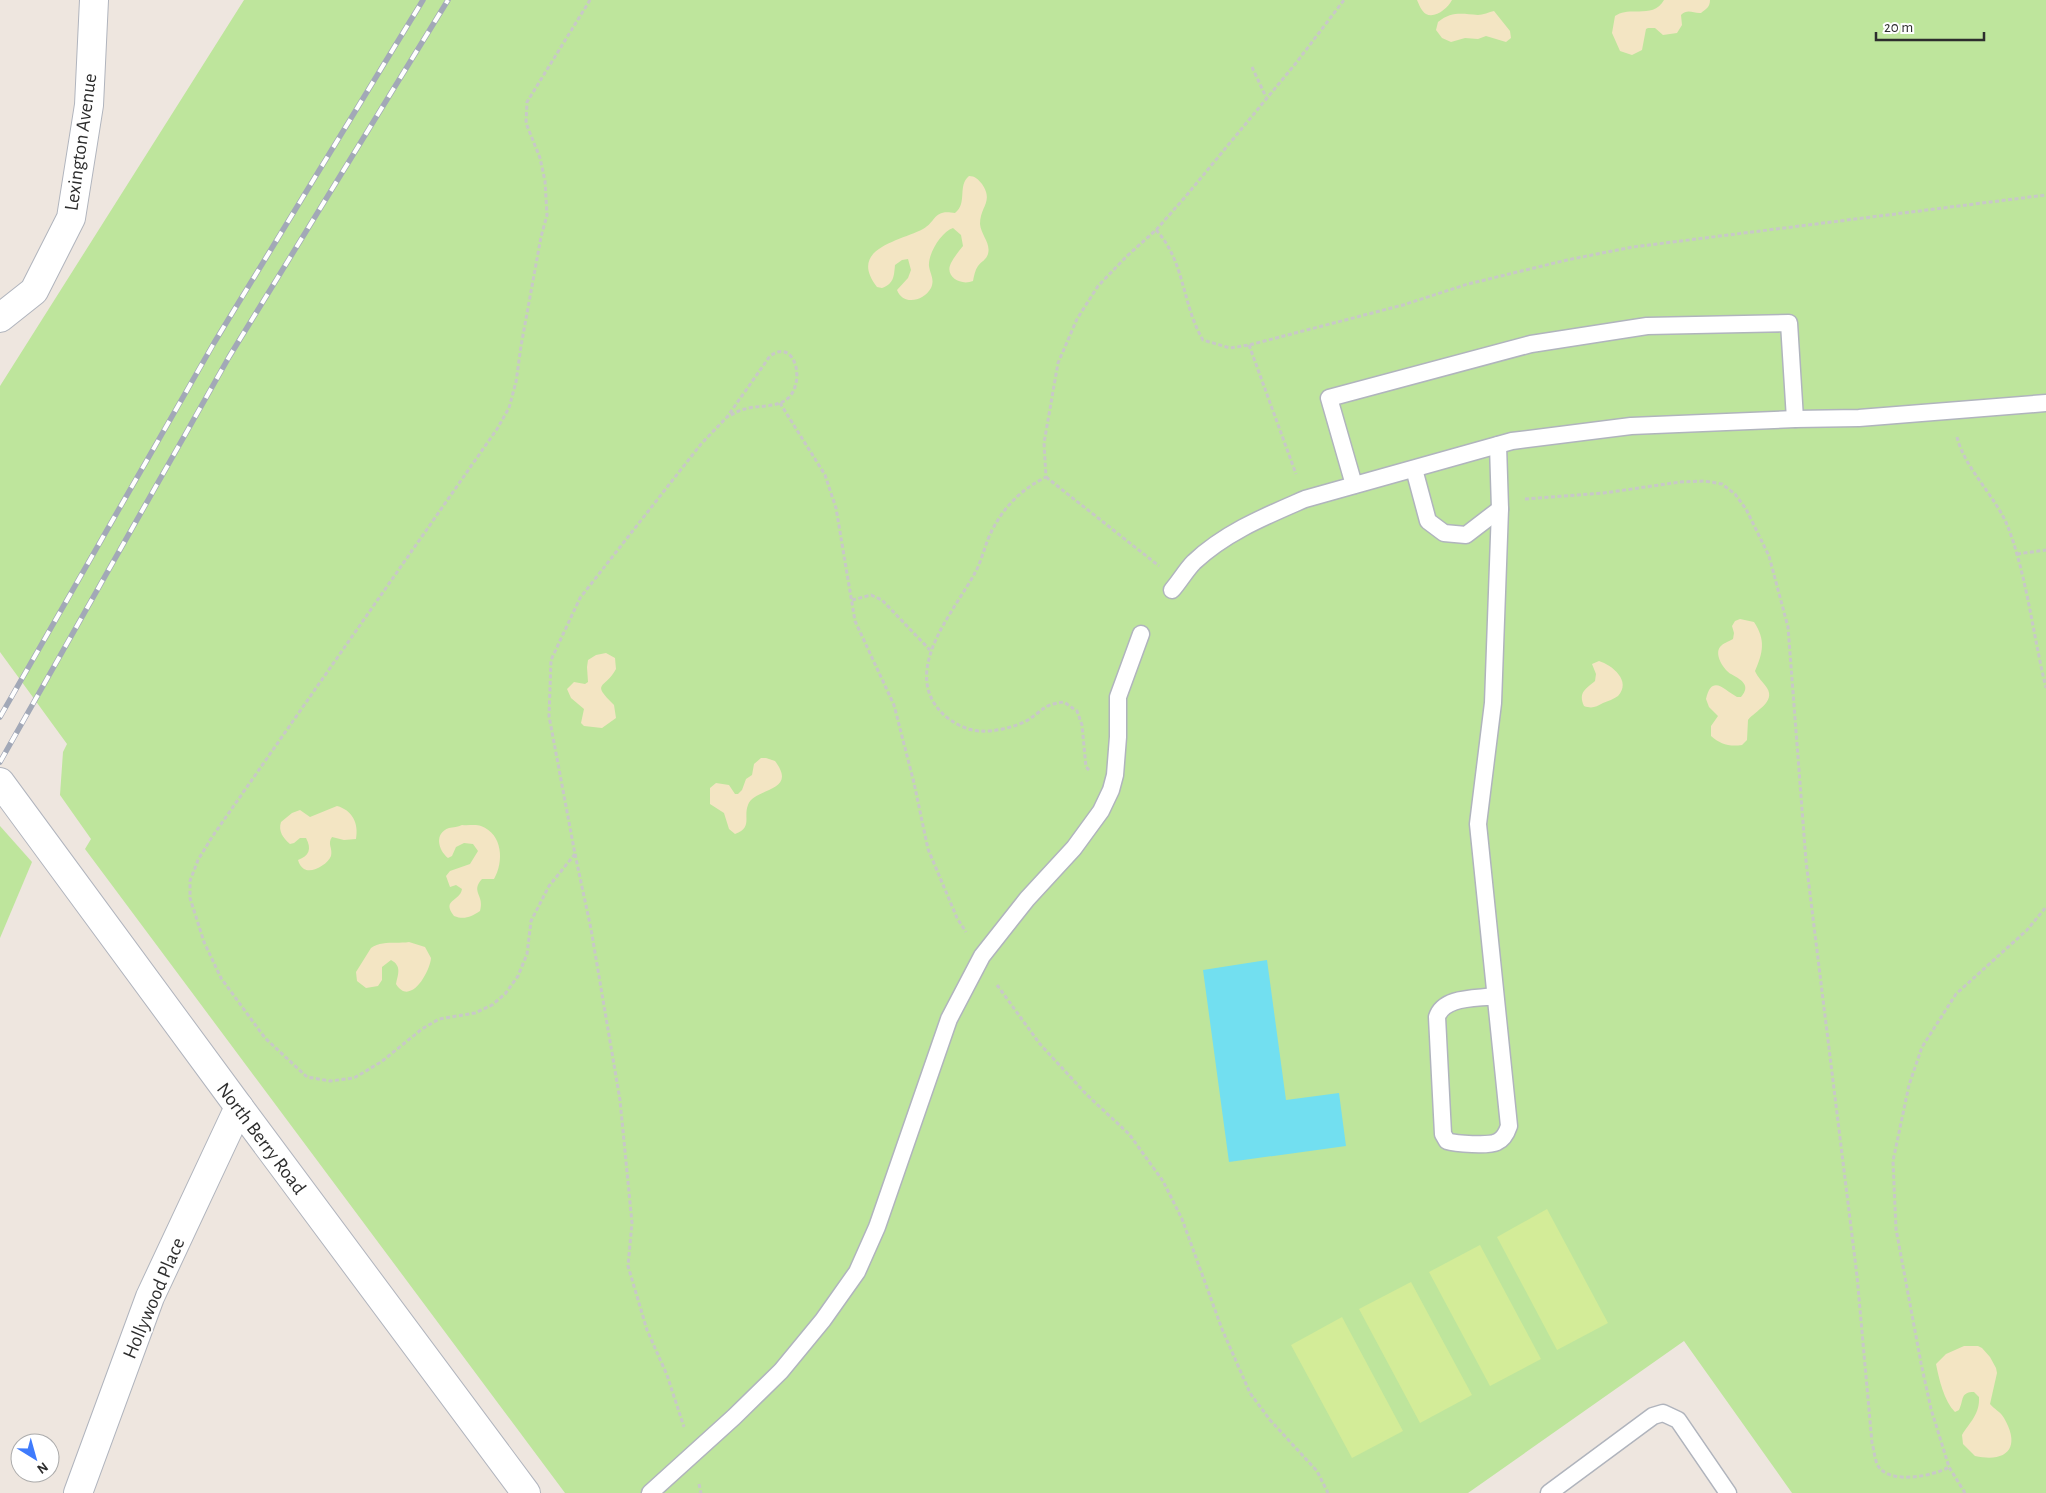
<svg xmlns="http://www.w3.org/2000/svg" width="2046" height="1493" font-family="'Alegreya Sans',sans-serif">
	<rect width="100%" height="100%" fill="#eee6df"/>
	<g fill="#bee59c">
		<polygon points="244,0 2046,0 2046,1493 1792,1493 1684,1341 1468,1493 565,1493 85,849 91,839 60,795 63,752 67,744 0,652 0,386"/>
		<polygon points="0,826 32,862 0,938"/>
	</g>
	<g fill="#f3e5c3">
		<path d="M1417 0H1452C1448 8 1435 19 1426 14 1421 11 1419 4 1417 0Z"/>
		<path d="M1664 0H1710C1710 7 1706 9 1701 13 1694 14 1688 8 1681 15L1682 25 1677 33 1663 35 1655 28H1648L1646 29 1642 50 1632 55 1620 51 1612 33 1615 16C1630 5 1653 20 1664 0Z"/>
		<path d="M1494 11 1510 31 1511 38 1506 42 1486 36 1478 39 1465 38 1451 42 1442 38 1436 30 1438 22C1452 11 1462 14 1478 15 1483 15 1489 12 1494 11Z"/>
		<path d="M969 176C975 176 978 179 982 184 994 202 980 206 980 224 981 235 991 243 988 254 986 260 982 261 978 266 975 270 974 276 973 281 961 286 944 277 951 263 954 257 959 251 963 246L961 235 953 228C941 232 928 254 929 266 930 274 935 279 931 288 924 301 903 306 897 290L908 278 911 270 908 259 902 260 895 265C894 276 894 284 882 288L877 287C847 248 901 241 923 229 937 221 933 209 955 213 968 203 957 186 969 176Z"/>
		<path d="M1740 619 1754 622C1766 640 1763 653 1755 671 1758 678 1763 682 1767 688 1776 702 1755 711 1748 720L1747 740 1742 745C1729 747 1720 744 1711 736V726L1718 716 1709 707 1706 699C1712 673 1725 691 1737 697H1741C1752 685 1740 679 1731 674 1724 670 1714 655 1720 647 1723 643 1728 642 1733 639L1734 633 1732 626 1735 621Z"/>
		<path d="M606 653 615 658 616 669C605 690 590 681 614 705L616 718 602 728 584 726 581 723 584 709 571 698 567 689 574 682 585 684 588 682 587 667 588 660 596 655Z"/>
		<path d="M1599 661C1612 665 1632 681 1618 696 1614 699 1608 701 1603 703 1596 707 1592 709 1584 706 1578 692 1586 689 1595 681L1596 674 1592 664Z"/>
		<path d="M761 758H766L775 761C799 793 754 787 748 805 743 817 753 828 735 834L729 829 724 813 710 804V788L716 783 729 785 735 794H738L742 790 746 779 752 775 754 764Z"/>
		<path d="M337 806C352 810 359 823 356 839L344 840 332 837C327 844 333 848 331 856 328 864 312 874 304 869 301 867 299 864 298 860 309 856 312 849 306 838H300L294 843 290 844C283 838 278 831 281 822L292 813 300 810 310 817Z"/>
		<path d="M462 825C468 826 475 824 481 826 503 834 504 862 494 879H482C470 892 485 895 480 911 471 917 464 920 454 916 441 899 460 902 462 889L456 885 450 887 446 876 450 871 470 864 478 851 473 844 464 843 456 847 452 856 448 858C438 850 434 833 449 828 453 827 458 827 462 825Z"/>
		<path d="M409 942 425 947 431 958C430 972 410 1007 396 984 398 974 402 966 391 960L382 967V980L378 986 366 988 357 981 356 972 371 948C382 940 396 944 409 942Z"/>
		<path d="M1964 1346H1978L1982 1348 1990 1357 1996 1368 1997 1373 1990 1404C1994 1409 2001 1412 2004 1418 2021 1447 2008 1463 1975 1456L1963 1444 1962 1435C1970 1422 1980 1414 1979 1397L1974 1392C1960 1392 1964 1400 1959 1410L1955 1412C1944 1401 1939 1379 1936 1364L1946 1354Z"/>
	</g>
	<g fill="#d3ec98">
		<polygon points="1547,1209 1608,1323 1557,1350 1497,1237"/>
		<polygon points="1480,1245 1541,1359 1490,1386 1429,1272"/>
		<polygon points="1411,1282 1472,1395 1420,1423 1359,1309"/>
		<polygon points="1342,1317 1403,1431 1352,1458 1291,1345"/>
	</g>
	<polygon fill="#72dff0" points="1267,960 1286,1100 1339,1093 1346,1146 1229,1162 1203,970"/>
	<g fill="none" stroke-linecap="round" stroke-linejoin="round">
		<g stroke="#b0b4bd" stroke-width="19">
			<g id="service">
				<polyline points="1414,469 1428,521 1444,533 1466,535 1500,509"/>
				<polyline points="1354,485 1329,398 1531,344 1647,326 1789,323 1795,419"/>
				<path d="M1172 590C1180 581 1186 570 1194 562 1226 532 1266 516 1305 499L1512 441 1631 426 1795 419 1859 418 2046 403"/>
				<path d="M1495 996C1476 999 1444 996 1437 1017L1443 1134 1447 1141C1456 1144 1489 1146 1497 1142 1504 1139 1507 1132 1509 1126L1478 824 1493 703 1500 509 1498 445"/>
				<polyline points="650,1493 734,1417 781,1371 823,1320 857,1272 877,1227 949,1019 982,956 1027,899 1074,848 1101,811 1111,790 1115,775 1118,737 1118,697 1141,634"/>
				<polyline points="1549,1493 1653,1416 1663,1413 1678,1420 1728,1493"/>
			</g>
		</g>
		<g stroke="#b0b4bd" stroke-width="30">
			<g id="minor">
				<polyline points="0,318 34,291 71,218 89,105 94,0"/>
				<polyline points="78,1493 150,1297 239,1107"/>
			</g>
		</g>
		<g stroke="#b0b4bd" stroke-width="30">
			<polyline id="secondary" points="0,782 239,1107 526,1493"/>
		</g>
		<g stroke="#c8c8c8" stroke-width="3" stroke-dasharray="4 2.5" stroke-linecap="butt">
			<path d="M590 0 527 102 526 123 540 158 545 181 547 215 541 237 521 346 516 382 509 408 497 429 212 837 198 860 190 881V898L204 942 221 978 265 1038 307 1077 330 1081 354 1078 381 1062 422 1029 439 1019 475 1013 492 1005 505 994 518 976 527 954 531 921 549 886 575 854 549 716 551 660 580 598 701 444 727 417 770 356C796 337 806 384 787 399 776 408 758 405 745 409 739 410 733 414 727 417"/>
			<polyline points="1252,67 1266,97"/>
			<path d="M1156 230C1185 261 1182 305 1203 340L1230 348 1249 345 1403 305 1468 284 1567 260 1633 247 2046 195"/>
			<polyline points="1249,345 1296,474"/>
			<polyline points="780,403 825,475 836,508 855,621 894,705 914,783 928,849 957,918 966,932"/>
			<path d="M1957 437C1964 467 1996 497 2008 527 2027 577 2033 635 2046 688"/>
			<polyline points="1046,477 1159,566"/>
			<path d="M1525 499 1604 493 1680 482 1705 481 1722 484 1735 494 1746 509 1769 556 1788 627 1806 861 1857 1276 1872 1443C1874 1450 1875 1461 1878 1466 1890 1485 1934 1476 1949 1467"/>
			<polyline points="2017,554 2046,550"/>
			<polyline points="852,600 871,595 882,600 930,650"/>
			<path d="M1089 770 1086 767 1082 725 1077 711 1064 702C1042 705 1045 709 1028 720 1015 727 995 732 980 731 968 731 951 722 943 714 899 671 955 611 976 571 981 561 984 550 988 539 1000 511 1018 491 1046 477L1044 443 1058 363 1077 319 1098 286 1127 256 1156 230 1186 196 1296 63 1344 0"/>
			<polyline points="575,854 591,929 620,1100 632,1223 628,1266 647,1330 667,1375 684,1427"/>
			<polyline points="997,985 1040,1044 1087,1095 1129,1134 1163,1181 1182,1219 1222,1329 1250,1393 1270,1420 1317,1471 1328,1493"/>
			<polyline points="699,1484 701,1493"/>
			<polyline points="1965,1493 1949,1467 1931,1409 1921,1363 1896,1229 1893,1161 1909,1085 1922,1047 1956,994 2027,930 2046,907"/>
		</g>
		<use href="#service" stroke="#fff" stroke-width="16"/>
		<use href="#minor" stroke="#fff" stroke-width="28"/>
		<use href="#secondary" stroke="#fff" stroke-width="28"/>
		<g stroke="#a2a8b7" stroke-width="5.5">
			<g id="rail">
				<polyline points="0,717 214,343 423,0"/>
				<polyline points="0,762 229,357 448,0"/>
			</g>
		</g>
		<use href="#rail" stroke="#fff" stroke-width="4" stroke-dasharray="11" stroke-linecap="butt"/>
	</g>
	<g text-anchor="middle" stroke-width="4" stroke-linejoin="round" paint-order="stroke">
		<g font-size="20" fill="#2d2d2d" stroke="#fff">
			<text transform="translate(80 142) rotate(-82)" y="7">Lexington Avenue</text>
			<text transform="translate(262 1138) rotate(53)" y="7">North Berry Road</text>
			<text transform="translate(153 1298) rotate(-67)" y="7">Hollywood Place</text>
		</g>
	</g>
	<g transform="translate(35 1458) rotate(143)"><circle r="24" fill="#ffffff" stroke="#ababab"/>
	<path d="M0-4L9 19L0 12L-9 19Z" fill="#3f7bfc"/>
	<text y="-8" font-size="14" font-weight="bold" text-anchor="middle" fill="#2d2d2d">N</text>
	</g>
	<path d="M1876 32v8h108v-8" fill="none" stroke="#2d2d2d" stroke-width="2.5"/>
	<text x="1884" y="32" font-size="15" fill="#2d2d2d" stroke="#ffffff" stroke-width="4" paint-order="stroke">20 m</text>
</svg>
